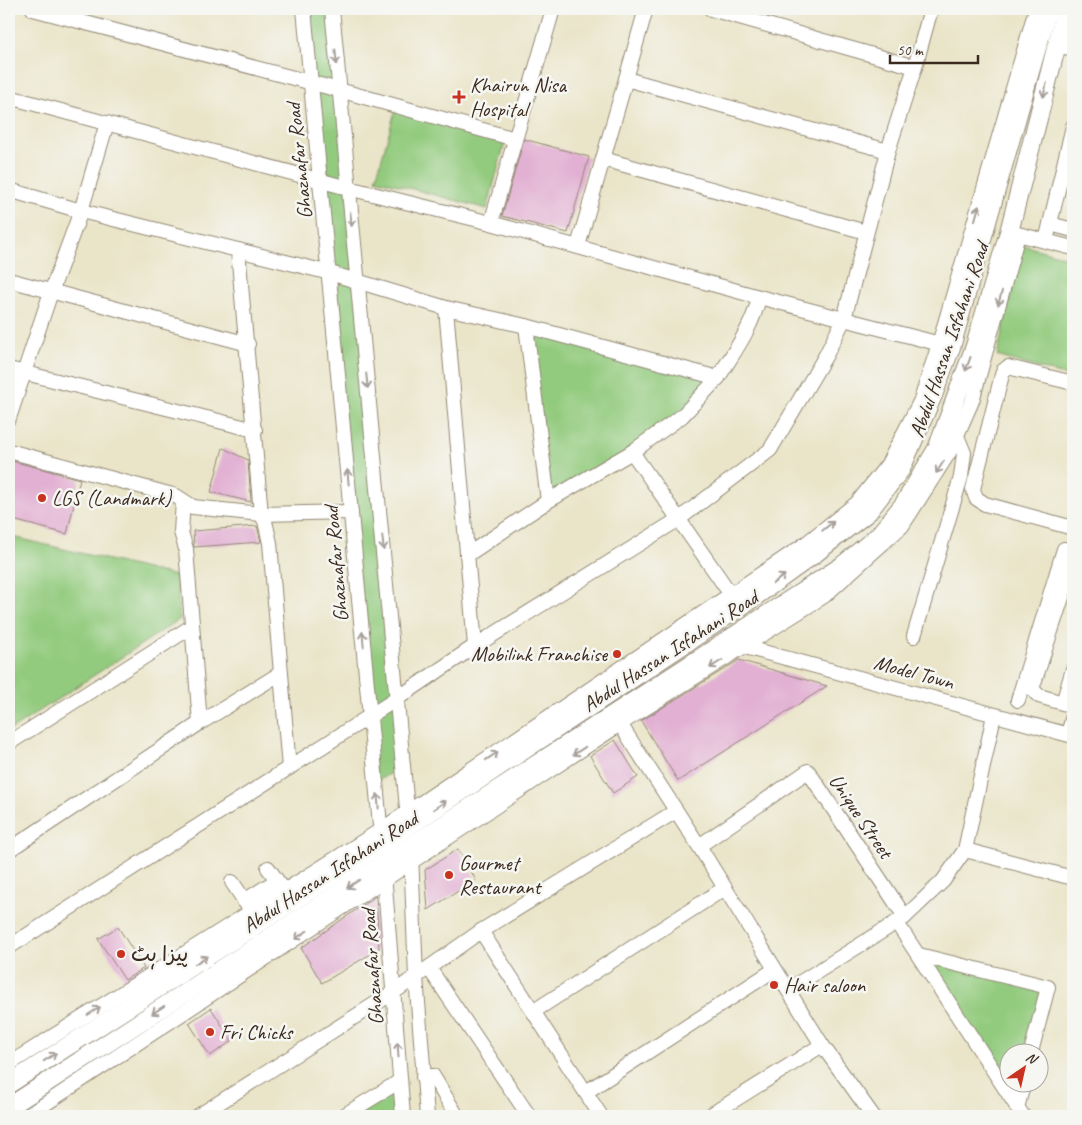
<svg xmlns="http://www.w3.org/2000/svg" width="1082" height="1125" font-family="Caveat,'Playpen Sans Arabic',sans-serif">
	<rect width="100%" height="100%" fill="#f6f6f2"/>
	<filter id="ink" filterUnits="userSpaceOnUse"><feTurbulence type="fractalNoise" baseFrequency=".02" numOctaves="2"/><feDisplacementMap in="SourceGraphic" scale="10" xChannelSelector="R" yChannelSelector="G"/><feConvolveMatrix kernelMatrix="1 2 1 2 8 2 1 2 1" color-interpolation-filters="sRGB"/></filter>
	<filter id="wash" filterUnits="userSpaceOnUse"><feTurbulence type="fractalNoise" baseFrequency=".0096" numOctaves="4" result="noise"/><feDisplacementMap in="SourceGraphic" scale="20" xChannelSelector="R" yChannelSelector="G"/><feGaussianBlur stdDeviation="1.12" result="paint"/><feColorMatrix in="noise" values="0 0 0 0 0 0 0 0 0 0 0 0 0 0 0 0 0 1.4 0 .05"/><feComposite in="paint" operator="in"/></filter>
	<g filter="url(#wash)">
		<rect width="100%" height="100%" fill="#eae5c9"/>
		<g fill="#93cb7e" stroke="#677a4e">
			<polygon points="305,9 329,9 403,765 376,782"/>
			<polygon points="395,111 505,142 487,209 376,179"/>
			<polygon points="1022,245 1073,259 1073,378 997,356"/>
			<polygon points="526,326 718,378 682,416 548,501"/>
			<polygon points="9,536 176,576 180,619 9,731"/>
			<polygon points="919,955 1048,987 1031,1052 1010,1052 1010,1082 1024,1083 1017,1108"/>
			<polygon points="395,1092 398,1116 354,1116"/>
		</g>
		<g id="blocks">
			<g fill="#e2b0d3">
				<polygon points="524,139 589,157 568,233 502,216"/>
				<polygon points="223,448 248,460 251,502 211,492"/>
				<polygon points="12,461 80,479 67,534 9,519 9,471"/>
				<polygon points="257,526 261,542 194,547 193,531"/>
				<polygon points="739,660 827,686 678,781 641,721"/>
				<polygon points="615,740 638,777 613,793 590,756"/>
				<polygon points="458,849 476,880 428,910 425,870"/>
				<polygon points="376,896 379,949 322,983 301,948"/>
				<polygon points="118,927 144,968 125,980 98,939"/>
				<polygon points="211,1008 232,1041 210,1056 189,1023"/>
			</g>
		</g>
	</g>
	<g filter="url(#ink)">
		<use href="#blocks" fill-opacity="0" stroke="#928874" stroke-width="1"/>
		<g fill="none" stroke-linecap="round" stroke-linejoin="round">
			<g stroke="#928874" stroke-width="16">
				<g id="minor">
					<polyline points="33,9 339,90 515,139"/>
					<polyline points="304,9 381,836"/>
					<polyline points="332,9 408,819"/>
					<polyline points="711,9 915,67"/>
					<polyline points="1056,45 1073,49"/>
					<polyline points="626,79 888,151"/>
					<polyline points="9,97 348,188 491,223 759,297 948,346"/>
					<polyline points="603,159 866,232"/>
					<polyline points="9,190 81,211 330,273 446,308 526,326 718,378 682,416 632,452 548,501 467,555"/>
					<polyline points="491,223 553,9"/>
					<polyline points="1050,224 1073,230"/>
					<polyline points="1010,232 1073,248"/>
					<polyline points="1046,241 1073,126"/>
					<polyline points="578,246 646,9"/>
					<polyline points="238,250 261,514 265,521 270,543 289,768"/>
					<polyline points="9,280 248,344"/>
					<polyline points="446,308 475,646"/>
					<polyline points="526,326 548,501"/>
					<polyline points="9,369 255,430"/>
					<path d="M718 378C733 353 753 327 759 297"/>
					<polyline points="1073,383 1008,367 1003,371 973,489 976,498 985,504 1073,528"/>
					<polyline points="9,418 51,292 81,211 107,123"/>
					<polyline points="9,451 176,496 193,507 261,514 351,512"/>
					<polyline points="632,452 736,602"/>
					<polyline points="183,501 181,532 186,549 200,723"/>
					<polyline points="1073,564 1032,689 1039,696 1073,706"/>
					<polyline points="914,636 961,477 964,453 957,436"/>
					<polyline points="745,647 1073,736"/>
					<polyline points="1018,700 1064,549 1073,552"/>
					<polyline points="1063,703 1073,669"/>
					<polyline points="615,716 699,846 822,1045 873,1116"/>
					<polyline points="1068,734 1073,716"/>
					<polyline points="9,743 191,627"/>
					<polyline points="699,846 808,771 905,917"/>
					<polyline points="9,850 200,723 281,673"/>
					<polyline points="965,850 1073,878"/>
					<polyline points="411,853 416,977 427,1116"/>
					<polyline points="268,868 289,897"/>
					<polyline points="384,873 403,1116"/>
					<polyline points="232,882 256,918"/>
					<polyline points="244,901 276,881"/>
					<polyline points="897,923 1023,1116"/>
					<polyline points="481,931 601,1116"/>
					<polyline points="9,947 398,698 475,646 679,519 770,450 826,355 844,319 888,151 915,67 931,9"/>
					<polyline points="919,955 1048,987 1031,1052"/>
					<polyline points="429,968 529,1116"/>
					<polyline points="788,990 905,917 943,881 965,850 994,715"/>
					<polyline points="534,1011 725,888"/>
					<polyline points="9,1064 381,830 804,545 857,503 888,464 921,400 939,344 1036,9"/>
					<polyline points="423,1077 433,1076 457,1116"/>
					<polyline points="586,1092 774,970"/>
					<polyline points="1017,1108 1024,1082"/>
					<polyline points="27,1116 620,724 824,596 902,526 950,451 972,401 1018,235"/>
					<polyline points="198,1116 394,992 481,931 676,811"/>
					<polyline points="343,1116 400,1081"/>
					<polyline points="709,1116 822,1045"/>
				</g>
			</g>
			<g stroke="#928874" stroke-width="20">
				<g id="major">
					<polyline points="9,1084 382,844 740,607 813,555 868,512 901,469 933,395 951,347 1048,9"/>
					<polyline points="9,1107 842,566 878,536 904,504 937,449 975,346 1009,232 1066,9"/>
				</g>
			</g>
			<use href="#minor" stroke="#fff" stroke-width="14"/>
			<use href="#major" stroke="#fff" stroke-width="18"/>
		</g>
		<defs><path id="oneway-shaft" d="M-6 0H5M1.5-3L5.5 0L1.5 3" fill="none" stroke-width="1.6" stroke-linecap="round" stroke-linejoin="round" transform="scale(1.25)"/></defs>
		<g stroke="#a79f9a">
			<use href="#oneway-shaft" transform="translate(336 57) rotate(85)"/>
			<use href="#oneway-shaft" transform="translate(1045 90) rotate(104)"/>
			<use href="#oneway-shaft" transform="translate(977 213) rotate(-74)"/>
			<use href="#oneway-shaft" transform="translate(351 219) rotate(84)"/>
			<use href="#oneway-shaft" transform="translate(1000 298) rotate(106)"/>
			<use href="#oneway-shaft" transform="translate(968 364) rotate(110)"/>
			<use href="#oneway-shaft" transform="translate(367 381) rotate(84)"/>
			<use href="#oneway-shaft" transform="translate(940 467) rotate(123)"/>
			<use href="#oneway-shaft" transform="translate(348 477) rotate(-95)"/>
			<use href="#oneway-shaft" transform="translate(828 526) rotate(-39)"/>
			<use href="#oneway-shaft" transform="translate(383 543) rotate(84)"/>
			<use href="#oneway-shaft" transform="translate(779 579) rotate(-36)"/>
			<use href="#oneway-shaft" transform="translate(363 639) rotate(-95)"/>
			<use href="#oneway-shaft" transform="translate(716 664) rotate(148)"/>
			<use href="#oneway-shaft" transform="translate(579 751) rotate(147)"/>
			<use href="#oneway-shaft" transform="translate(492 756) rotate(-34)"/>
			<use href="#oneway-shaft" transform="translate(378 801) rotate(-95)"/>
			<use href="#oneway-shaft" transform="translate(440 805) rotate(-34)"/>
			<use href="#oneway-shaft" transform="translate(353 884) rotate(147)"/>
			<use href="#oneway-shaft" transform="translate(301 935) rotate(147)"/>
			<use href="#oneway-shaft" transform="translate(201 960) rotate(-33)"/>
			<use href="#oneway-shaft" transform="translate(158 1010) rotate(147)"/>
			<use href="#oneway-shaft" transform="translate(94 1011) rotate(-32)"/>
			<use href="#oneway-shaft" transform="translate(398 1050) rotate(-94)"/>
			<use href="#oneway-shaft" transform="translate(50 1057) rotate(-33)"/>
		</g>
	</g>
	<g fill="#c8321e" stroke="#f6f6f2" stroke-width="2">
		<path d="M456.5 89.5h5v5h5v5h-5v5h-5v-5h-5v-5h5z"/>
		<circle cx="42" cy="498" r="5"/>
		<circle cx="617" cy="654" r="5"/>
		<circle cx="449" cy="875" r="5"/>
		<circle cx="121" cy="954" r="5"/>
		<circle cx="774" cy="985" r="5"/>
		<circle cx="210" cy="1032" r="5"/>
	</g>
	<g text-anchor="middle" stroke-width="5" stroke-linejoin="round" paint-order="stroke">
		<g font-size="21" fill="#3b2a1e" stroke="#f6f6f2" text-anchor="start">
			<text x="470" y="92">Khairun Nisa<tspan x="470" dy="24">Hospital</tspan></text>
			<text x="52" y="505">LGS (Landmark)</text>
			<text x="607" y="661" text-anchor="end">Mobilink Franchise</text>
			<text x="459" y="870">Gourmet<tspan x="459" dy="24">Restaurant</tspan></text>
			<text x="131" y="961">پیزا ہٹ</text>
			<text x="784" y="992">Hair saloon</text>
			<text x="220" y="1039">Fri Chicks</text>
		</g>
		<g font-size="21" fill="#3b2a1e" stroke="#f6f6f2">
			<text transform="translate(299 161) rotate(-96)" y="7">Ghaznafar Road</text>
			<text transform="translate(949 340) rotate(-71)" y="7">Abdul Hassan Isfahani Road</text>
			<text transform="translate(336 564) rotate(-95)" y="7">Ghaznafar Road</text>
			<text transform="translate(670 651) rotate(-33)" y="7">Abdul Hassan Isfahani Road</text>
			<text transform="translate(914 672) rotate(15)" y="7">Model Town</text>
			<text transform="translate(861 816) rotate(56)" y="7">Unique Street</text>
			<text transform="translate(330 872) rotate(-33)" y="7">Abdul Hassan Isfahani Road</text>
			<text transform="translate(372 967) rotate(-94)" y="7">Ghaznafar Road</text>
		</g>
	</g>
	<rect width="1082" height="1125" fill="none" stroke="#f6f6f2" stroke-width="30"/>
	<g transform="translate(1024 1068) rotate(34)"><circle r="24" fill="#f6f6f2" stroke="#aba49d"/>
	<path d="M0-4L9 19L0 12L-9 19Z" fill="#c8321e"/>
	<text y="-8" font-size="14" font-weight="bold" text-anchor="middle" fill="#3b2a1e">N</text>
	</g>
	<path d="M890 55v8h88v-8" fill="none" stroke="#3b2a1e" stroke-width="2.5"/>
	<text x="897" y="55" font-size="15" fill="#3b2a1e" stroke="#f6f6f2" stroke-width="4" paint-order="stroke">50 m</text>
</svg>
